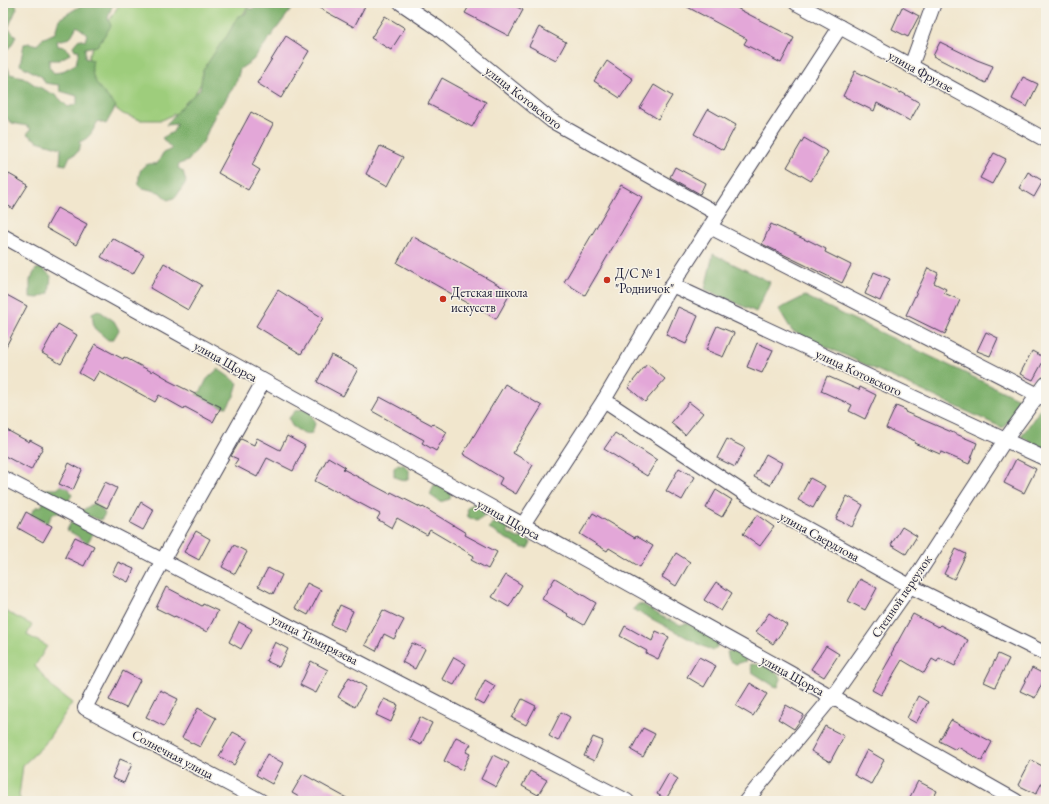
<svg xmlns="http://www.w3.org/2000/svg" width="1049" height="804" font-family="'EB Garamond',serif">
	<rect width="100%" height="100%" fill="#f7f3e8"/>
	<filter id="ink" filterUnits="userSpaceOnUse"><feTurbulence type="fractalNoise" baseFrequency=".025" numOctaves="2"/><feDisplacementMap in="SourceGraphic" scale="8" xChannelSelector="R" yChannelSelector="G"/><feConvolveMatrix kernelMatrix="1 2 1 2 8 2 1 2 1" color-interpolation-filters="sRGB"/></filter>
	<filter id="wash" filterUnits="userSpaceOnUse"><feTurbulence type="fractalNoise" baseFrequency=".012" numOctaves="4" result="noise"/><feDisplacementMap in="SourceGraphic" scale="16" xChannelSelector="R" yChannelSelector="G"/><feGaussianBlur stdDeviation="0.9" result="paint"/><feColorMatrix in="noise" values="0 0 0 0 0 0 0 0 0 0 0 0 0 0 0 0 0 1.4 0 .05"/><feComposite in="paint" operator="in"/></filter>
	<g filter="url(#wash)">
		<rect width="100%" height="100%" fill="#f1e6cd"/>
		<g fill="#9ecd7c" stroke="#60785c">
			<polygon points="120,3 250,3 186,108 162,120 140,120 123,114 104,100 87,68 89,54"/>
			<polygon points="3,610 32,625 27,635 47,646 35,666 55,690 72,703 44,745 23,765 19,796 21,801 3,801"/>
		</g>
		<g fill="#7eb06c" stroke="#506954" fill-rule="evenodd">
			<polygon points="3,3 15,3 17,8 8,28 16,36 12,45 4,52"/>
			<path d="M89 3H113L108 18 111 26 97 46 85 48V58L93 60C87 79 104 93 116 106L106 124 98 121C93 130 90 139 79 142L81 145 76 154 70 156 66 165 60 164 61 148 37 141 27 134 31 129 27 126 12 123 3 115V62L8 68 10 74 23 77 35 85 57 96 68 107 77 104V96L60 91 59 85 45 83 42 77 20 65 24 44 30 43 37 45 42 39 55 33 59 19 82 5 87 6ZM77 26 87 34 85 41 79 39 73 46 75 50H79L76 64 61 72 54 73 49 67V60H59L70 54 66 47 58 46 57 41 70 38Z"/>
			<path d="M254 3H296L253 60 240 69 237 80 223 104 218 108 203 142 188 161 179 164 178 168 183 171 186 182 176 197 168 200 159 192 143 188 139 185C138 171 141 162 157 164L163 153 172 149 162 138 173 132 177 124 166 125 184 104 200 89 203 70 221 43 227 36 238 16 245 14 248 8 252 9 256 6Z"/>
			<polygon points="713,254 770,282 756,312 705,289"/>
			<polygon points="42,268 51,276 49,293 38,298 30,297 30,280 36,269"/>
			<polygon points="805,296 1023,401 1003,428 792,331 779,309"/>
			<polygon points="98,310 114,321 119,330 113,340 108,340 94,328 92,313"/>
			<polygon points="218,369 238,383 234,396 227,407 205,405 193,396 201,391 207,379"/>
			<polygon points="1041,408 1046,410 1046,449 1021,437"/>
			<polygon points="305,409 311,413 315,424 312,433 304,434 292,426 289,418 296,410"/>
			<polygon points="398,464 404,465 409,470 409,478 403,481 394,476 394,468"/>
			<polygon points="66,482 72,495 61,512 53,514 47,523 42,524 30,515 36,507 42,506 46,489 57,489"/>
			<path d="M440 483C448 487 452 490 450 499L440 502 430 495 434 485Z"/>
			<polygon points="94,503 101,508 105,514 101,520 83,514 83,510"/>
			<polygon points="475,504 482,507 484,516 477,521 468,517 467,507"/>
			<polygon points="79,519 91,526 93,534 86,545 81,543 79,537 67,530 71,522"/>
			<polygon points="492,523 508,526 508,533 518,538 525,538 531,542 528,548 523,548 489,529"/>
			<polygon points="638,604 644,605 661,616 681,625 686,623 718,639 717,647 712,651 633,609"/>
			<polygon points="735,650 743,652 746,661 736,664 729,660 727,652"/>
			<path d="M750 664C764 665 774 666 781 679L778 687 774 686 752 672Z"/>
		</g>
		<g id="blocks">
			<g fill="#e3a7d8">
				<polygon points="310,3 359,3 365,6 354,27"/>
				<polygon points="471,3 509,3 523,10 509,36 465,13"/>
				<polygon points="680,3 727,3 794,38 781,63 744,44 747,39"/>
				<polygon points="902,7 919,16 908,37 892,29"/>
				<polygon points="385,16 405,28 391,50 371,38"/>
				<polygon points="539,27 566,42 556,60 529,46"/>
				<polygon points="286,36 309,51 281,98 257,83"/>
				<polygon points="940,42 977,60 993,66 986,83 933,56"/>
				<polygon points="607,61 633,79 620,98 594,81"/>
				<polygon points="855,71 901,93 901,92 920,103 910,121 877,103 874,111 843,96"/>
				<polygon points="1023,77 1038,84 1027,107 1012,99"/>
				<polygon points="442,78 486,102 472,127 428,104"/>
				<polygon points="654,85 672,96 658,119 640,108"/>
				<polygon points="708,109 736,125 723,150 694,134"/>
				<polygon points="251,112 273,124 252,165 260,170 248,190 218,173"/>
				<polygon points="804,138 828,152 811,181 787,167"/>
				<polygon points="380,146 403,157 388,186 366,174"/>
				<polygon points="994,153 1006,159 992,184 980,178"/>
				<polygon points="675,167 705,183 700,194 670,177"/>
				<polygon points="1028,172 1043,181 1034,197 1019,188"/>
				<polygon points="9,174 28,185 13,209 3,202 3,183"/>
				<polygon points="621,185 642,197 585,295 564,282"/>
				<polygon points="57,208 87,224 76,245 46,228"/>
				<polygon points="771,224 808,241 808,240 826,249 825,252 851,265 842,283 762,244"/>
				<polygon points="412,236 511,292 496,319 397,263"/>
				<polygon points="112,238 144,255 133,274 101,257"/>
				<polygon points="164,263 202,285 188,310 150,288"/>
				<polygon points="928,268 938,273 934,283 946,289 944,293 960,300 945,334 906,315"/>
				<polygon points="874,272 890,279 880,301 865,294"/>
				<polygon points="278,290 323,318 301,354 256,326"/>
				<polygon points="3,293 27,306 3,352"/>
				<polygon points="678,307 698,316 686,344 666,335"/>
				<polygon points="58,324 77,335 61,364 42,353"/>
				<polygon points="717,326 734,333 723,357 706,350"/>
				<polygon points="986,332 998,338 990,356 977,351"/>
				<polygon points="757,343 773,350 762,373 747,367"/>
				<polygon points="95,344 123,359 124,357 152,372 153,370 168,379 167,380 221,407 213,422 185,407 184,409 159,395 155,402 99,371 93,381 79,373"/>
				<polygon points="1032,351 1045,358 1033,380 1020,374"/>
				<polygon points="331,355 358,369 343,396 317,382"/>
				<polygon points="647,364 665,379 645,402 628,387"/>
				<polygon points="827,376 859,390 860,387 876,395 865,419 849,411 852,405 821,391"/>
				<polygon points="505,384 542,406 513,453 533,465 516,494 499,484 502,478 463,454"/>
				<polygon points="380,397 432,425 433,424 447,432 436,451 422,443 424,440 372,411"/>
				<polygon points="689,402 703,413 685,435 671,423"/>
				<polygon points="896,406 906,410 905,412 977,443 969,464 941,452 940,454 914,443 915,441 886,428"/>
				<polygon points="3,428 29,442 30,440 43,447 31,470 3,455"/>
				<polygon points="615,433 657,460 647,476 604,449"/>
				<polygon points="287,436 305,446 293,471 267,458 257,477 234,465 238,459 231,456 241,439 254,445 257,438 280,450"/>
				<polygon points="727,439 745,448 735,467 717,458"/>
				<polygon points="766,454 782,463 770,485 754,477"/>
				<polygon points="328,457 345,467 343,469 390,494 391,492 422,508 423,507 466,533 465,535 497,552 488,569 471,560 474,556 430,530 427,535 397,518 392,528 377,519 380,514 333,489 332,490 315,481"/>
				<polygon points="1016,459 1036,469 1024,493 1004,483"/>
				<polygon points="69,463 82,470 73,490 59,484"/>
				<polygon points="679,468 695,477 682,500 666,491"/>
				<polygon points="810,478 825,486 813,508 798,500"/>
				<polygon points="105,482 117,488 107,508 95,502"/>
				<polygon points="716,490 732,500 722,517 706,508"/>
				<polygon points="847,496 863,505 852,527 836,519"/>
				<polygon points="141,502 154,510 143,530 130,523"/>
				<polygon points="26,512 52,526 43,542 18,528"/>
				<polygon points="593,513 635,538 636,536 653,546 640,567 609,548 607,551 580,534"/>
				<polygon points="757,515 774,527 760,546 743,534"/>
				<polygon points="902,527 917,536 906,554 891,545"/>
				<polygon points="196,531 210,539 199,560 184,552"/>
				<polygon points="75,537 94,546 84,566 65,557"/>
				<polygon points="234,545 247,552 235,574 222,567"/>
				<polygon points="956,549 966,554 954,579 944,574"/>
				<polygon points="676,553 690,562 676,586 662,577"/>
				<polygon points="118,562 134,569 128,582 112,574"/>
				<polygon points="268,568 282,575 273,594 258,586"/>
				<polygon points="506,575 522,585 509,607 492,597"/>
				<polygon points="555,578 596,603 584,625 567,615 568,614 542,599"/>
				<polygon points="860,579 877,588 865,610 848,601"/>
				<polygon points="716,582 732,593 721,611 704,600"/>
				<polygon points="307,583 321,590 308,615 295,608"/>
				<polygon points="166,587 202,606 203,604 218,611 207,632 175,616 174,617 156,608"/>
				<polygon points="340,605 353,611 344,631 331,625"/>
				<polygon points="383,610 404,620 394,639 384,634 376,651 365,645"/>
				<polygon points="769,613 787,625 773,644 756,632"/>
				<polygon points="913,614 938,627 940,625 968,640 955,666 939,658 937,662 932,659 924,673 902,660 881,695 872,690 892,655 891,654"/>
				<polygon points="239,622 252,629 241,649 229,642"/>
				<polygon points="625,626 652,641 656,631 669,637 658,659 646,653 647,651 620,636"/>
				<polygon points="275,642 288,649 279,667 266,661"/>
				<polygon points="412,643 425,649 415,669 402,662"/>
				<polygon points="826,646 839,654 824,677 811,669"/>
				<polygon points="998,654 1009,659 995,687 984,682"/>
				<polygon points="454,657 466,664 454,685 442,679"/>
				<polygon points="699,657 716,666 704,687 687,677"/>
				<polygon points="311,661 328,670 316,693 300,685"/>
				<polygon points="1032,668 1046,675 1035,698 1020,691"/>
				<polygon points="123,671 140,680 126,708 109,700"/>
				<polygon points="349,677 366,687 355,707 338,697"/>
				<polygon points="485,680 495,686 484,705 475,700"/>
				<polygon points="750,683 767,694 753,716 736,706"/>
				<polygon points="160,690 178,699 164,726 146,717"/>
				<polygon points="918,696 928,702 916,723 907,718"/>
				<polygon points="384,699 398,705 391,722 376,715"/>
				<polygon points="522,699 536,706 526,725 512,718"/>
				<polygon points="786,705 804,715 794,729 778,719"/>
				<polygon points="198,708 216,718 200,747 182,738"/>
				<polygon points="561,712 570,717 558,741 549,736"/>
				<polygon points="420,717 432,723 421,745 409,739"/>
				<polygon points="951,720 992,742 982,761 958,747 956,750 939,741"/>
				<polygon points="825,726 844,736 830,762 811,751"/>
				<polygon points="643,728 655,734 643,757 631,750"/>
				<polygon points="233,732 248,740 234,765 219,756"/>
				<polygon points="456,737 471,744 466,752 470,754 462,770 444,761"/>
				<polygon points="593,737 603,741 594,761 584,756"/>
				<polygon points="867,750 884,760 871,784 854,775"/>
				<polygon points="267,754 283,763 272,784 256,775"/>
				<polygon points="493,755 509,763 496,787 481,779"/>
				<polygon points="120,759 132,764 124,783 112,778"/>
				<polygon points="1031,760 1046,768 1046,775 1036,794 1018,785"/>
				<polygon points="530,771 547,780 538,795 522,786"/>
				<polygon points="669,773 678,779 666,799 657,794"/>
				<polygon points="303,774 352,801 306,801 292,793"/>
				<polygon points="918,781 937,791 932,801 908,801"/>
			</g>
		</g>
	</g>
	<g filter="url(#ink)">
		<use href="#blocks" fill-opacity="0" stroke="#413f51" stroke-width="1"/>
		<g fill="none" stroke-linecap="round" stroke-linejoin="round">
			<g stroke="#413f51" stroke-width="16">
				<g id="minor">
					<polyline points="401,3 438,28 552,121 718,214"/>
					<polyline points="796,3 1046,140"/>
					<polyline points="911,66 934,3"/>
					<polyline points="710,227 1046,399"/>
					<polyline points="3,236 788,672 1016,801"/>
					<polyline points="672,285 1046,459"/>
					<polyline points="604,400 750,497 910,586 1046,654"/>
					<polyline points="3,478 627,801"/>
					<polyline points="522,526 604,400 672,285 840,27"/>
					<polyline points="261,801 85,708 163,560 263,382"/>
					<polyline points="746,801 832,697 910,586 1005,440 1046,384"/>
				</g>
			</g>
			<use href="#minor" stroke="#fff" stroke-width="14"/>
		</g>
	</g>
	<g fill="#c8321e" stroke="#f7f3e8" stroke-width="1.5">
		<circle cx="607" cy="280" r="4"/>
		<circle cx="443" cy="299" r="4"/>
	</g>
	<g text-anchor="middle" stroke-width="3" stroke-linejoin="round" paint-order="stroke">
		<g font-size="13" fill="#22223b" stroke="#f7f3e8">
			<text transform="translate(921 71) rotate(29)" y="5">улица Фрунзе</text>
			<text transform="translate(524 97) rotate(38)" y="5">улица Котовского</text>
			<text transform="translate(226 361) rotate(29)" y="5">улица Щорса</text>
			<text transform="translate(859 372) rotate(25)" y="5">улица Котовского</text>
			<text transform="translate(509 519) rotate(29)" y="5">улица Щорса</text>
			<text transform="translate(820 536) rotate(29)" y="5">улица Свердлова</text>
			<text transform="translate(901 596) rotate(-56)" y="5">Степной переулок</text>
			<text transform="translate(315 639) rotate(27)" y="5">улица Тимирязева</text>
			<text transform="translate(793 675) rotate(29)" y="5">улица Щорса</text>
			<text transform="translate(173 754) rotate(28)" y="5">Солнечная улица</text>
		</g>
		<g font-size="13" fill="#22223b" stroke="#f7f3e8" text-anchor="start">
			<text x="615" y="278">Д/С № 1<tspan x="615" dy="15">"Родничок"</tspan></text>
			<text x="451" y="297">Детская школа<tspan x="451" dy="15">искусств</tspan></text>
		</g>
	</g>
	<rect width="1049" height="804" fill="none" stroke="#f7f3e8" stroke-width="16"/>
</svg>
